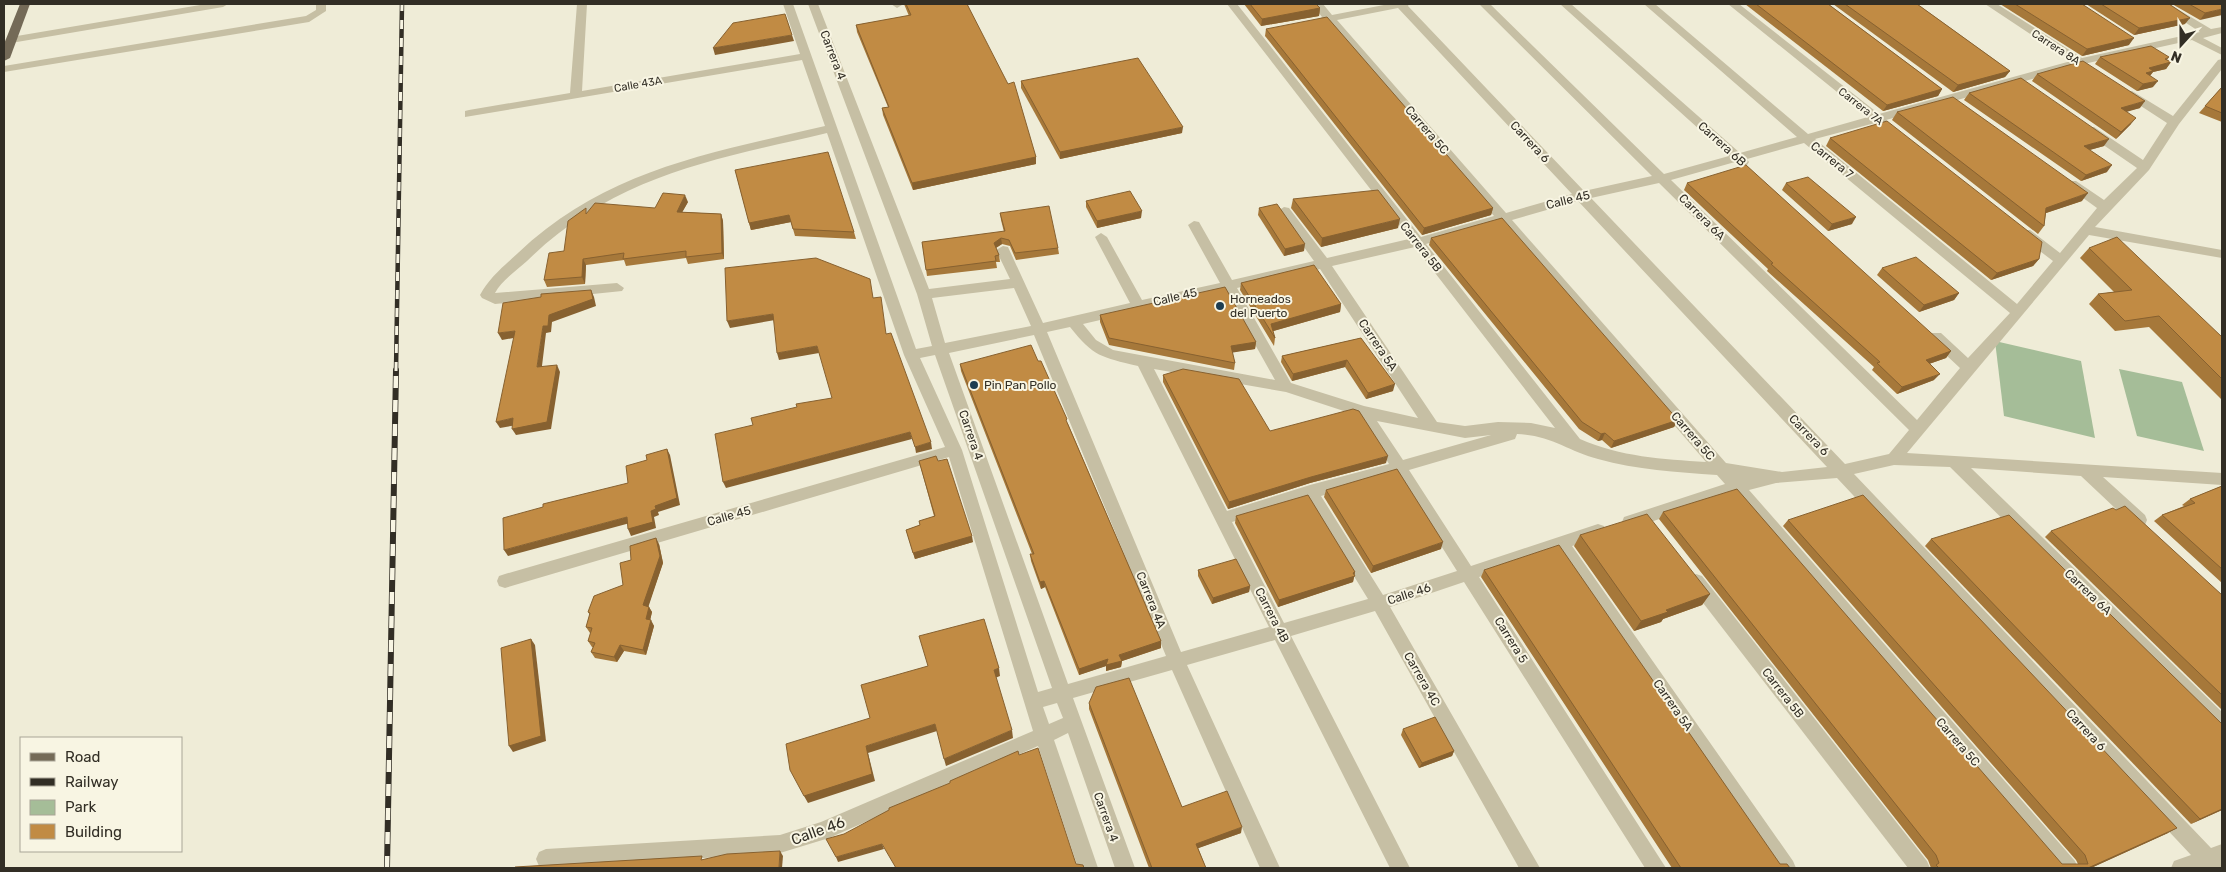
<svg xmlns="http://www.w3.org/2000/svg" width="2226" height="872" font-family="Rubik,sans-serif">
	<rect width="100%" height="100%" fill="#efecd7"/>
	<g fill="#a5bd98">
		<polygon points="1995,341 2081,361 2095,438 2004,416"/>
		<polygon points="2119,369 2182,382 2204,451 2137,436"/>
	</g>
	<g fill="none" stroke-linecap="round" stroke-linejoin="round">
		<g fill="#c6bfa4" fill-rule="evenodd">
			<polygon points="206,4 228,4 223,7 11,43 5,40 11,37"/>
			<polygon points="316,4 326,4 326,11 309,22 4,72 4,66 306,16 316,10"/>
			<path d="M577 4H587L582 91 800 54 783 4H793L916 349 932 346 917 294 808 4H818L929 289 1010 279 996 250 1003 246 1008 247 1043 323 1130 303 1095 237 1101 233 1107 237 1142 300 1220 283 1188 225 1194 221 1199 222 1232 280 1314 261 1278 211 1284 207 1289 208 1327 258 1409 239 1227 4H1237L1421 237 1494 216 1327 22H1319L1318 20 1322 17 1312 4H1323L1332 15 1389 4H1409L1408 6 1584 191 1652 176 1479 4H1490L1664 174 1729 156 1560 4H1571L1740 153 1797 137 1644 4H1655L1808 134 1868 117 1728 4H1739L1879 114 2071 61 1985 4H1997L2082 58 2200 32 2157 4H2169L2211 29 2222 27V33L2203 38 2222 48V55L2192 40 2088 63 2083 67 2078 66 1886 120 1889 123 1887 126 1883 127 1875 123 1815 139 2017 304 2053 261 2020 236 2019 233 2020 230H2030L2060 253 2097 208 2068 187 2066 184 2068 181H2076L2104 200 2137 168 2086 133V127H2094L2143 160 2167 123 2124 95V91H2132L2173 116 2218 60 2222 59V69L2179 124 2149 170 2095 227 2222 250V258L2089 235 1907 453 2222 473V485L2103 477 2145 515 2147 520 2145 525 2139 527 2133 525 2081 476 1971 468 2222 712V732L2216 730 1950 467 1894 465 1854 474 2211 848 2222 844V868H2171L2174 861 2191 855 1837 478 1776 483 1749 490 2075 861 2078 868H2055L1733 494 1630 529 1624 527 1622 522 1624 517 1725 484 1717 475C1676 472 1637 470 1598 459 1568 451 1551 435 1517 434L1515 439 1409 470 1471 566 1598 524 1604 526 1606 531 1604 536 1572 546 1793 861 1796 868H1775L1557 551 1479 577 1666 868H1645L1464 582 1390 607 1540 868H1519L1375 611 1291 636 1410 868H1390L1275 640 1187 665 1280 868H1260L1172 670 1073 698 1135 868H1115L1068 733 1054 740 1098 868H1078L1038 746 829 838 780 853 552 868 539 866 536 859 539 852 546 849 780 835 821 822 1033 731 949 457 505 588 499 586 497 581 499 576 505 574 945 447 904 355 827 133C713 160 615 175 527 261 517 270 501 281 495 293L617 283 624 288 622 291 495 304 482 298 480 295C489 278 504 266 518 253 607 169 711 153 825 126L802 60 465 117V111L469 110 570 93ZM1398 8 1572 194 1506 213 1337 20ZM1804 143 2010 313 1968 358 1941 333H1931L1929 337 1931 341 1960 368 1917 420 1671 180 1735 162 1743 166 1747 165 1749 162 1747 159ZM1659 183 1909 430 1889 454 1845 464 1591 198ZM1578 201 1827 467 1782 472 1726 463 1512 220ZM1500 223 1706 462C1662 459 1621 457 1580 439L1426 244ZM1415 247 1555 428 1531 423 1498 422 1465 426 1437 422 1332 266ZM1320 269 1418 418 1364 406 1291 383 1237 288ZM1014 288 1031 326 945 343 932 298ZM1225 291 1275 380 1113 350 1096 340 1083 324ZM1070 327C1094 357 1101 357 1138 366L1269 627 1181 652 1047 332ZM1034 335 1166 656 1068 684 949 353ZM935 355 1052 688 1038 692 962 450 920 358ZM1154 369 1286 392 1359 416 1389 464 1310 485 1227 511ZM1377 421 1465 438 1491 435 1403 460ZM1396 474 1457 571 1383 595 1321 496ZM1307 500 1368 599 1284 623 1232 522ZM1057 703 1063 718 1049 724 1043 707Z"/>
			<polygon points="891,4 901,4 902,5 897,8"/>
			<polygon points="1696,574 1702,576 1927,861 1930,868 1908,868 1690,586 1688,581 1690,576"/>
		</g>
		<polygon fill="#746a57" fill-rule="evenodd" points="20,4 30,4 10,58 4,61 4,44"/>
		<g stroke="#322e25" stroke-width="4.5">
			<polyline id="rail-far1" points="396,371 402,4"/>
		</g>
		<g stroke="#322e25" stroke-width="6">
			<polyline id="rail" points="387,868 396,370"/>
		</g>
		<use href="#rail-far1" stroke="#f8f5e3" stroke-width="3" stroke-dasharray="9" stroke-linecap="butt"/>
		<use href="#rail" stroke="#f8f5e3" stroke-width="4.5" stroke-dasharray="12" stroke-linecap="butt"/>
	</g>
	<g fill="#a6783a">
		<polygon points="904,4 967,4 1036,157 1036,164 913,190 883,115 882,108 888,107 857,32 856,25 909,16"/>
		<polygon points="1244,4 1316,4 1320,8 1319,16 1261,26"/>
		<polygon points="1745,4 1828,4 1942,89 1938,96 1883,111"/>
		<polygon points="1833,4 1917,4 2010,71 2005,77 1953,92"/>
		<polygon points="2000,4 2082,4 2129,45 2082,56"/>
		<polygon points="2086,4 2169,4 2185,24 2134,35"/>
		<polygon points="2172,4 2222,4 2200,20"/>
		<polygon points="1266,29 1493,208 1491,215 1422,235 1265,36"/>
		<polygon points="2100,57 2167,60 2171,62 2166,69 2153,72 2150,76 2153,87 2137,91 2095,64"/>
		<polygon points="2037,74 2140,108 2127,111 2131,124 2116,139 2032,81"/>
		<polygon points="1021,81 1182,133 1060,159 1021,88"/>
		<polygon points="2222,87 2222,122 2199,113"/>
		<polygon points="1969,93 2104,146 2089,150 2107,172 2081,181 1964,100"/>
		<polygon points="1897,112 2082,201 2046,213 2044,226 2038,234 1892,120"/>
		<polygon points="1830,138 2039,259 2033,266 1991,280 1826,146"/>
		<polygon points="735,170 854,232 856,239 795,236 791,222 751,230"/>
		<polygon points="1687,183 1951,351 1946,358 1929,364 1934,380 1897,394 1872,370 1874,367 1767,271 1768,269 1684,190"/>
		<polygon points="1786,183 1852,224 1828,231 1782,190"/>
		<polygon points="1293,199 1398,228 1321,247 1291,208"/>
		<polygon points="1086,201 1141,218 1097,228 1086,207"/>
		<polygon points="688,202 682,212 721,214 723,221 724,259 688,264 686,258 626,266 624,260 586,265 585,284 547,287 544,280 564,251 655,208"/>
		<polygon points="1259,208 1304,251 1284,256 1258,215"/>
		<polygon points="1000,213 1058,248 1059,254 1016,260 1010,246 1002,244 996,248 999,255 1000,262 996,262 997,268 927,276 922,242 1004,232 1001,220"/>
		<polygon points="1431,238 1678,420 1674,427 1611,448 1602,440 1598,441 1579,429 1429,245"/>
		<polygon points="2089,248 2222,337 2222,400 2149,327 2115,331 2089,304 2098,294 2114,292 2080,258"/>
		<polygon points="1882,268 1959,293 1954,300 1919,312 1877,275"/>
		<polygon points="1241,283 1341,304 1340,312 1273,331 1275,338 1274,346 1240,290"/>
		<polygon points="1100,315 1256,342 1255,349 1232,352 1235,363 1234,370 1109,345 1100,322"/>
		<polygon points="1361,338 1393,391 1366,399 1345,367 1292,381 1281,362 1282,356"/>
		<polygon points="960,364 1068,424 1161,641 1161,648 1122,661 1121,667 1106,671 1106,666 1079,675 1045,587 1041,589 1031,561 1030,554 1032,554 961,371"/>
		<polygon points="1163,375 1270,431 1386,463 1310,483 1228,509 1163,382"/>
		<polygon points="919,461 973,542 915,559 906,530 920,525 934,516"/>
		<polygon points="2222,486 2222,583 2154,521 2162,515 2184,506 2182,505 2190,499"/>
		<polygon points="1326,490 1441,549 1371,573 1324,497"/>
		<polygon points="1663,512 2062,864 2078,864 2076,860 1783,526 1788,520 2168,833 2091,868 1931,868 1928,860 1659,519"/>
		<polygon points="1236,516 1355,572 1353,582 1278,607 1235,523"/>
		<polygon points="2051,531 2222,595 2222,710 2045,537"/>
		<polygon points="1580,535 1710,594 1702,605 1663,619 1661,622 1634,631 1574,546"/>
		<polygon points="1931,539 2222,724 2222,810 2191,824 1925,546"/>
		<polygon points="659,544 663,563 648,606 652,612 650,620 654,626 646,655 624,651 617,662 595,658 591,652 593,647 592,647 588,641 591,633 590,633 586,627 590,615 588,612 623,585 631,560"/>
		<polygon points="1198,570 1250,586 1249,592 1212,604 1198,576"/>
		<polygon points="1484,570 1780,864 1790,868 1672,868 1481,577"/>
		<polygon points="1089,703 1182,807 1241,833 1198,848 1206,868 1149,868 1089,709"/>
		<polygon points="1403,729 1454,751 1452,756 1419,768 1401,735"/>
	</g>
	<g fill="#876130">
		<polygon points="1320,8 1319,16 1261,26 1262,19"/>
		<polygon points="2222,9 2222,15 2200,20 2205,13"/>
		<polygon points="2190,18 2185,24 2134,35 2139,28"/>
		<polygon points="792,35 794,41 715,55 713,48"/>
		<polygon points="2134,38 2129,45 2082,56 2087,49"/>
		<polygon points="2169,57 2164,64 2171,62 2166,69 2153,72 2148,78 2143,74 2149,68 2165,59"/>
		<polygon points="2010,71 2005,77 1953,92 1958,85"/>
		<polygon points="2158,81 2153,87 2137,91 2143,84"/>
		<polygon points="1942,89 1938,96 1883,111 1887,105"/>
		<polygon points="2145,101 2140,108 2116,115 2121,108"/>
		<polygon points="2136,118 2131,124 2116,139 2121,132"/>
		<polygon points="1183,127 1182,133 1060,159 1060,152"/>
		<polygon points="2109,139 2104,146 2079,153 2084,146"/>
		<polygon points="1036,157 1036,164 913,190 912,183"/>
		<polygon points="2112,165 2107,172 2081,181 2086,175"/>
		<polygon points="2088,193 2082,201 2040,215 2046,208"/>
		<polygon points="685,195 688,202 679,218 677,212"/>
		<polygon points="1493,208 1491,215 1422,235 1424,228"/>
		<polygon points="1142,211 1141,218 1097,228 1097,221"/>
		<polygon points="721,214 723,221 724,259 722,253"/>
		<polygon points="789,215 791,222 751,230 749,223"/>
		<polygon points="1856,217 1852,224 1828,231 1832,224"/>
		<polygon points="1400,219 1398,228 1321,247 1322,238"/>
		<polygon points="1001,238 1002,244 994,249 994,243"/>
		<polygon points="1305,244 1304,251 1284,256 1285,249"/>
		<polygon points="583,259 586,265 585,284 582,277"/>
		<polygon points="2039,259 2033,266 1991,280 1997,273"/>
		<polygon points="591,290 594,297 596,306 552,322 551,332 546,333 541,374 537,367 543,326 549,315"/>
		<polygon points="1959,293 1954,300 1919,312 1924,305"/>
		<polygon points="1341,304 1340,312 1270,332 1271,324"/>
		<polygon points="773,314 775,320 730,328 727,321"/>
		<polygon points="515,331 519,337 502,340 498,333"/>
		<polygon points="1256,342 1255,349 1230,353 1231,346"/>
		<polygon points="817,346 819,353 779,360 777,353"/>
		<polygon points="1951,351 1946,358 1920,367 1926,360"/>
		<polygon points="1347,360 1345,367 1292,381 1293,374"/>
		<polygon points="557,365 560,372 551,429 516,435 512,429"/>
		<polygon points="1940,374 1934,380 1897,394 1902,387"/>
		<polygon points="1395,384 1393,391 1366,399 1368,393"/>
		<polygon points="513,418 517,425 500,428 496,422"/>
		<polygon points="1678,420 1674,427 1611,448 1614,441"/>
		<polygon points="910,432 912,439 726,488 723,482"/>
		<polygon points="1605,433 1602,440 1598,441 1601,434"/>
		<polygon points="931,442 932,449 916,453 915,447"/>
		<polygon points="667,449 670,455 680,505 658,512 659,515 654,517 656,528 631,536 628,529 651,511 655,506"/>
		<polygon points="1388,456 1386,463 1310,483 1228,509 1229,502 1311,477"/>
		<polygon points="627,517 630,523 508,556 504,550"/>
		<polygon points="972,536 973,542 915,559 913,553"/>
		<polygon points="656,538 659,544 663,563 647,611 643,605"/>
		<polygon points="1443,542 1441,549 1371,573 1373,566"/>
		<polygon points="1355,572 1353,582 1278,607 1279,600"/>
		<polygon points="1044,581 1045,587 1041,589 1040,582"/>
		<polygon points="1250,586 1249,592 1212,604 1213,598"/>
		<polygon points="1710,594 1702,605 1663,619 1661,622 1634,631 1641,621 1666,610"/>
		<polygon points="649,607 652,612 649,625 646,619"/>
		<polygon points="651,620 654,626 646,655 643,650"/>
		<polygon points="531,639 535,645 546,741 513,752 509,746"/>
		<polygon points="1161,641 1161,648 1122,661 1121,667 1106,671 1106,666 1079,675 1079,669"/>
		<polygon points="620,645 624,651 617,662 614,657"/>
		<polygon points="999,668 1000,676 995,678 994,670"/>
		<polygon points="935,724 937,731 868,753 875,781 808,803 804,796 866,746"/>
		<polygon points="1012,730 1013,738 946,766 944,759"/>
		<polygon points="1454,751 1452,756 1419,768 1422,763"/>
		<polygon points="2222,809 2222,810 2191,824 2200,819"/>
		<polygon points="1242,827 1241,833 1196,849 1196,844"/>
		<polygon points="2177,828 2168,833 2091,868 2088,868"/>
		<polygon points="882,844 884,849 838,862 836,857"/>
		<polygon points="780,851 783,856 782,868 779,868"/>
	</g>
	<g fill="#c18b44" stroke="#876130">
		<polygon points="906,4 967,4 1008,84 1014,82 1036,157 912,183 882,108 889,107 856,25 911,15"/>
		<polygon points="1250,4 1316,4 1320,8 1262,19"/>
		<polygon points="1756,4 1828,4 1942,89 1887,105"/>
		<polygon points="1845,4 1917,4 2010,71 1958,85"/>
		<polygon points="2015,4 2082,4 2134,38 2087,49"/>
		<polygon points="2101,4 2169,4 2190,18 2139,28"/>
		<polygon points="2189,4 2222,4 2222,9 2205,13"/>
		<polygon points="785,14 792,35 713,48 733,23"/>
		<polygon points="1327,17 1493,208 1424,228 1266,29"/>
		<polygon points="2151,46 2169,57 2165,59 2171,62 2149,68 2153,71 2146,73 2158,81 2143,84 2100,57"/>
		<polygon points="1138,58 1183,127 1060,152 1021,81"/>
		<polygon points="2083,61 2145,101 2121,108 2136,118 2121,132 2037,74"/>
		<polygon points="2021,78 2109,139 2084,146 2112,165 2086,175 1969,93"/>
		<polygon points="2222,87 2222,113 2205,106"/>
		<polygon points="1953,97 2088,193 2046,208 2044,226 1897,112"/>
		<polygon points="1887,121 2042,242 2039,259 1997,273 1830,138"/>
		<polygon points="828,152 854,232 793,229 789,215 749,223 735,170"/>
		<polygon points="1746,165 1951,351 1926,360 1940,374 1902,387 1877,363 1880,362 1771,264 1773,263 1687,183"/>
		<polygon points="1808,177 1856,217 1832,224 1786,183"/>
		<polygon points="1378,190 1400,219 1322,238 1293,199"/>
		<polygon points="1130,191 1142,211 1097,221 1086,201"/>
		<polygon points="663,193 685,195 677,212 721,214 722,253 686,257 686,251 623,259 624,253 583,259 582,277 544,280 549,253 564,251 568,221 586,208 586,214 595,203 655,208"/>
		<polygon points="1277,204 1305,244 1285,249 1259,208"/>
		<polygon points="1049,206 1058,248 1015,253 1009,240 1001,238 994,243 999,255 995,256 996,261 926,270 922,242 1005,231 1000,213"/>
		<polygon points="1502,218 1678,420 1614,441 1605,433 1601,434 1582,422 1431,238"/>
		<polygon points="2117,237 2222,337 2222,379 2159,316 2125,321 2098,294 2132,290 2089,248"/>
		<polygon points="1916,257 1959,293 1924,305 1882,268"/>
		<polygon points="816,258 870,279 873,298 881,297 886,334 891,333 931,442 915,447 910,432 723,482 715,434 753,425 751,418 797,407 796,404 832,398 817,346 777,353 773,314 727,321 725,268"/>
		<polygon points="1314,265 1341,304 1271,324 1275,338 1241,283"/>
		<polygon points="1225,287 1256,342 1231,346 1235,363 1109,338 1100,315"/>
		<polygon points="591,290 593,299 549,315 548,326 543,326 537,367 557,365 547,422 512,429 513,418 496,422 515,331 498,333 503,303 541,297 541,294"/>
		<polygon points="1361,338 1395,384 1368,393 1347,360 1293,374 1282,356"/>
		<polygon points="1031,345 1038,361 1041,361 1067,419 1066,420 1161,641 1119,655 1122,661 1106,665 1108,659 1079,669 1044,581 1040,582 1030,554 1034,554 960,364"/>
		<polygon points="1183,369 1239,379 1270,431 1353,409 1359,411 1388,456 1311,477 1229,502 1163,375"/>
		<polygon points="667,449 677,498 655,506 656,509 651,511 653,522 628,529 627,517 504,550 503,518 543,507 543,504 628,483 626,466 647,460 646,455"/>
		<polygon points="936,456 938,461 947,459 972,536 913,553 906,530 920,525 919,521 935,516 919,461"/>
		<polygon points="1397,469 1443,542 1373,566 1326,490"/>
		<polygon points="2222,486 2222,569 2162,515 2195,503 2190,499"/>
		<polygon points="1737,489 2062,864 2088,864 2085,855 1788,520 1863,495 2177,828 2088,868 1939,868 1936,865 1939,863 1936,855 1663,512"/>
		<polygon points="1308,495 1355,572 1353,573 1355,576 1279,600 1236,516"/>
		<polygon points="2125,506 2222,595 2222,695 2051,531 2113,508 2116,510"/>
		<polygon points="1647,514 1710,594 1666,610 1668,612 1641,621 1580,535"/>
		<polygon points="2009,515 2222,724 2222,809 2200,819 1931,539"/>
		<polygon points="656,538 660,556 643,605 649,607 646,619 651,620 643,650 620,645 614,657 591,652 595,643 588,641 592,628 586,627 590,613 588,612 594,596 623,585 620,563 631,560 630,546"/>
		<polygon points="1559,545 1780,864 1787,864 1790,868 1681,868 1484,570"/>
		<polygon points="1236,559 1250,586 1213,598 1198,570"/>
		<polygon points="984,619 999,668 994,670 1012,730 944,759 935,724 866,746 872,774 804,796 790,770 786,744 870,718 861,685 928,666 919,636"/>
		<polygon points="531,639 541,736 509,746 501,648"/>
		<polygon points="1129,678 1182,807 1227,791 1242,827 1196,844 1206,868 1152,868 1089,703 1096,687"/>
		<polygon points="1435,717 1454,751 1422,763 1403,729"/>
		<polygon points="1038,748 1076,864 1083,865 1084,868 896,868 882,844 836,857 826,839 844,834 889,810 889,808 950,783 950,781 1018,751 1019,755"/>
		<polygon points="780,851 779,868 514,868 515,867 702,856 701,860 727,854"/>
	</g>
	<g fill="#1d3d51" stroke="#f8f5e3" stroke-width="2">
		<circle cx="1220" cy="306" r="5"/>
		<circle cx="974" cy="385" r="5"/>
	</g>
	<g text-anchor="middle" stroke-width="4" stroke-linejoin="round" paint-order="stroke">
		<g font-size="11" fill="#322e25" stroke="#f8f5e3">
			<text transform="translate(2056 47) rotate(33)" y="4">Carrera 8A</text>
			<text transform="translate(638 84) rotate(-10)" y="4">Calle 43A</text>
			<text transform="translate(1861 106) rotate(38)" y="4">Carrera 7A</text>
		</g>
		<g font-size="12" fill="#322e25" stroke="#f8f5e3">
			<text transform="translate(833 55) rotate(69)" y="4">Carrera 4</text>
			<text transform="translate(1427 130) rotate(49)" y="4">Carrera 5C</text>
			<text transform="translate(1530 142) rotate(47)" y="4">Carrera 6</text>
			<text transform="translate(1722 144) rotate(42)" y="4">Carrera 6B</text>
			<text transform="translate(1832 160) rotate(39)" y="4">Carrera 7</text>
			<text transform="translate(1568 200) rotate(-14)" y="4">Calle 45</text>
			<text transform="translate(1702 217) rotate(45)" y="4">Carrera 6A</text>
			<text transform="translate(1421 247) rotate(52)" y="4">Carrera 5B</text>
			<text transform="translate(1175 297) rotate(-13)" y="4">Calle 45</text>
			<text transform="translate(1378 345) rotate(56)" y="4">Carrera 5A</text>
			<text transform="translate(971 435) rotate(71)" y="4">Carrera 4</text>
			<text transform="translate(1809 435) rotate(46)" y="4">Carrera 6</text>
			<text transform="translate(1693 436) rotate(49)" y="4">Carrera 5C</text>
			<text transform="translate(729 516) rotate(-16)" y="4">Calle 45</text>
			<text transform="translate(2088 592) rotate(44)" y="4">Carrera 6A</text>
			<text transform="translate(1409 594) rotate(-18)" y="4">Calle 46</text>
			<text transform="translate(1151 600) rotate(68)" y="4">Carrera 4A</text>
			<text transform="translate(1272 615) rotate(63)" y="4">Carrera 4B</text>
			<text transform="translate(1511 640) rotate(58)" y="4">Carrera 5</text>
			<text transform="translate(1422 679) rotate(60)" y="4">Carrera 4C</text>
			<text transform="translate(1783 693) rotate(52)" y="4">Carrera 5B</text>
			<text transform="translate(1673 705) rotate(55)" y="4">Carrera 5A</text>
			<text transform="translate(2086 730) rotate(47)" y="4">Carrera 6</text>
			<text transform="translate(1958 742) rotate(49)" y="4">Carrera 5C</text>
			<text transform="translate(1106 817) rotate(70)" y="4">Carrera 4</text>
		</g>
		<g font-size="12" fill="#322e25" stroke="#f8f5e3" text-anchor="start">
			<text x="1230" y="303">Horneados<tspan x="1230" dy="14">del Puerto</tspan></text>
			<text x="984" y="389">Pin Pan Pollo</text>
		</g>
		<g font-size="15" fill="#322e25" stroke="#f8f5e3">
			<text transform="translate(818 831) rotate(-20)" y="5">Calle 46</text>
		</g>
	</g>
	<rect width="2226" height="872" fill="none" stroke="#322e25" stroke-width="10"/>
	<rect x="20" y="737" width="162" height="115" fill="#f8f5e3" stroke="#a9a597"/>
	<rect x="30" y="753" width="25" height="8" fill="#746a57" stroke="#a9a597"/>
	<text x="65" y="762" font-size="15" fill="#322e25">Road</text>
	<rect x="30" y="778" width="25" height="8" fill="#322e25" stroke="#a9a597"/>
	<text x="65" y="787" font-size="15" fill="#322e25">Railway</text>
	<rect x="30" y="800" width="25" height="15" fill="#a5bd98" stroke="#a9a597"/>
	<text x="65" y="812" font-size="15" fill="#322e25">Park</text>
	<rect x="30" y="824" width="25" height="15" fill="#c18b44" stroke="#a9a597"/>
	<text x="65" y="837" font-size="15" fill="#322e25">Building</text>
	<g transform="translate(2181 45) rotate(201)" stroke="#f8f5e3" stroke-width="4" paint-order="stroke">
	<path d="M0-4L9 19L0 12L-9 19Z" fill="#322e25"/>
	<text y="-8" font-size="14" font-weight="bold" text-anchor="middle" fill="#322e25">N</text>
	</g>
</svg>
